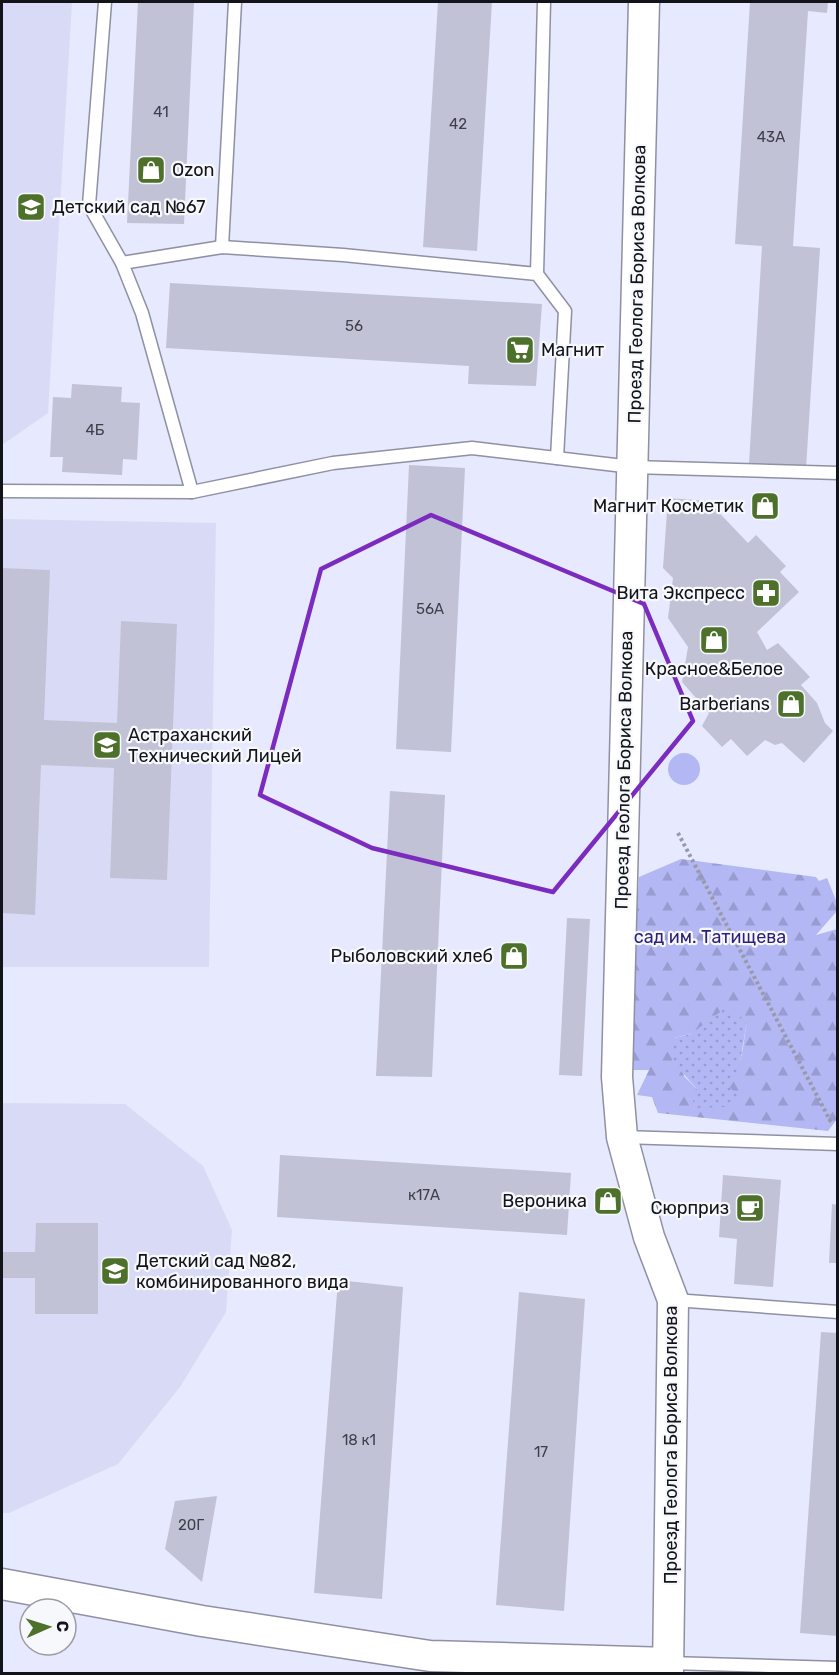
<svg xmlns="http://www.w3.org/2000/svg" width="839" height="1675" font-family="Rubik,sans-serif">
	<defs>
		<pattern id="forest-firs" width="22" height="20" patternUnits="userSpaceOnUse" patternTransform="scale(1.5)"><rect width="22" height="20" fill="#b3b7f3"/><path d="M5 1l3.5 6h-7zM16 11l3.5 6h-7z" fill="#999cd0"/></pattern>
		<pattern id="park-dots" width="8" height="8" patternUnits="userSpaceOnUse" patternTransform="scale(1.5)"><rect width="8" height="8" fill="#b3b7f3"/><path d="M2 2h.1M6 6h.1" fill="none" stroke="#999cd0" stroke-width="1.8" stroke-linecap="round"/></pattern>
	</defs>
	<rect width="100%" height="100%" fill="#e7e9fe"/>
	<g fill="#d9dbf6">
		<polygon points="2,2 72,2 48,413 2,445"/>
		<polygon points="2,519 216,523 209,967 2,967"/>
		<polygon points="2,1103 125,1104 203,1166 232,1230 226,1312 180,1387 118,1464 9,1513 2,1513"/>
	</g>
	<circle fill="#b3b7f3" cx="684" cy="769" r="16"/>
	<path fill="url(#forest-firs)" fill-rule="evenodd" d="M681 859 816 877 819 881 827 878 837 903V911L816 935 837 929 838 1118 828 1131 658 1113 652 1097 637 1095 649 1070H628L639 877ZM747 1020C740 1064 745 1079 697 1089L684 1076 674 1038Z"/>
	<polygon fill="url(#park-dots)" points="724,1009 747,1020 739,1069 724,1083 740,1096 725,1107 691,1108 697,1089 672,1061 674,1038 691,1034"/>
	<g fill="#c1c2d6">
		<polygon points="138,2 194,2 184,224 127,223"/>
		<polygon points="438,2 492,2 477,251 423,247"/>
		<polygon points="750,2 828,2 827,13 808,11 793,246 820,248 806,468 749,464 762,246 735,244"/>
		<polygon points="170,283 542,304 536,386 468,384 469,366 166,348"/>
		<polygon points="72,384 122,387 121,402 140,403 137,460 123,459 122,475 62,472 63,457 50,457 53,397 71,398"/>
		<polygon points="409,465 465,468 451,752 396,749"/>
		<polygon points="668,498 708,501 748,543 756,535 786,566 780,572 799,592 757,632 767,650 778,643 810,677 801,685 817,703 825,723 833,731 804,763 782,743 775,745 765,740 747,756 731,739 722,747 702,726 709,713 682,682 688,647 668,618 673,578 663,568"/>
		<polygon points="2,568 50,570 44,720 117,723 121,621 177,624 167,880 110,878 114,768 41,765 35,915 2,913"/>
		<polygon points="390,791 445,795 432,1077 376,1076"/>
		<polygon points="567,918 590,919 582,1076 559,1075"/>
		<polygon points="280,1155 571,1173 567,1235 277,1217"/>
		<polygon points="723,1175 781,1180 773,1287 734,1284 737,1239 719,1237"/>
		<polygon points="832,1204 838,1205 838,1263 829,1263"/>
		<polygon points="36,1223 98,1223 98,1314 35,1314 35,1278 2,1278 2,1252 35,1252"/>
		<polygon points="338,1280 403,1287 382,1599 314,1593"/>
		<polygon points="519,1292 585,1299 564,1611 496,1605"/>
		<polygon points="821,1332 838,1333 838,1636 800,1633"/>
		<polygon points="217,1496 202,1582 165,1549 175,1501"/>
	</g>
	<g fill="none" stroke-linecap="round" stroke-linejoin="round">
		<g stroke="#8f90a3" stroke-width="15">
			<g id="service">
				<polyline points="222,247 235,2"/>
				<polyline points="122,263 222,247 343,255 537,274 565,311 557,458"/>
				<polyline points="537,274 544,2"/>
				<polyline points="2,491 192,492 142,313 122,263 89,205 105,2"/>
				<polyline points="192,492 333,463 472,448 632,467 838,473"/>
				<polyline points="623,1137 838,1144"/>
				<polyline points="674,1300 838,1312"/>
				<polyline points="669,1663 838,1668"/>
			</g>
		</g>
		<g stroke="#8f90a3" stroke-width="33">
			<g id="tertiary">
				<polyline points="644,2 617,1077 622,1137 649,1237 673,1300 668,1674"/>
				<polyline points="2,1584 202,1621 430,1656 669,1663"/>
			</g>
		</g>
		<polyline stroke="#9899a9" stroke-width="4" stroke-dasharray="3 3" stroke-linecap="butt" points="678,833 832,1124"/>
		<use href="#service" stroke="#fff" stroke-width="12"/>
		<use href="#tertiary" stroke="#fff" stroke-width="30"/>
	</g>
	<path fill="none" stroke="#7b2cbf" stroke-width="4.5" stroke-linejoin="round" d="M431 515 644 604 693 721 553 892 372 848 260 795 321 569Z"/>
	<defs>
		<g id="shop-square" transform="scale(1.5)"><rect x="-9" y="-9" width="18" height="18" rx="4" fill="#4d712a" stroke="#f7f8fc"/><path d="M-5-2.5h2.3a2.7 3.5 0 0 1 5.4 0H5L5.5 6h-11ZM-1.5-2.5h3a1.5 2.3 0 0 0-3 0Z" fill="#fff"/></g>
		<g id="school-square" transform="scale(1.5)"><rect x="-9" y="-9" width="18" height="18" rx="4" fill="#4d712a" stroke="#f7f8fc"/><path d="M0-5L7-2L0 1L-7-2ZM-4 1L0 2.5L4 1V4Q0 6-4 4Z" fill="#fff"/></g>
		<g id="supermarket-square" transform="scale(1.5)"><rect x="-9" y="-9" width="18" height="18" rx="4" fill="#4d712a" stroke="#f7f8fc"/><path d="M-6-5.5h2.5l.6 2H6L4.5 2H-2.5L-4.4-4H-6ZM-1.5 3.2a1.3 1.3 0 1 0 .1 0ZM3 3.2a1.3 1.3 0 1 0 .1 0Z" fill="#fff"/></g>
		<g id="pharmacy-square" transform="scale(1.5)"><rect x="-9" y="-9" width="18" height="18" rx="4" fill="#4d712a" stroke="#f7f8fc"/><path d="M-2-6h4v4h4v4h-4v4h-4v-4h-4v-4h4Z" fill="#fff"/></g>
		<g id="cafe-square" transform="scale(1.5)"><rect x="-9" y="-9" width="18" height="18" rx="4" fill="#4d712a" stroke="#f7f8fc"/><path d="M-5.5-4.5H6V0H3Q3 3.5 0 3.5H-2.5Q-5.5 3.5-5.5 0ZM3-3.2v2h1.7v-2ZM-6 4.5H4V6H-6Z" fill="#fff"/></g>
	</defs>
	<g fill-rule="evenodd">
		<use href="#shop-square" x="151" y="170"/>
		<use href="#school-square" x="31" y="207"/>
		<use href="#supermarket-square" x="520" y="350"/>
		<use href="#shop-square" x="765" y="506"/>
		<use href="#pharmacy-square" x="766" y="593"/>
		<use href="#shop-square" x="714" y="640"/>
		<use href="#shop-square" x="791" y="704"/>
		<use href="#school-square" x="107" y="745"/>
		<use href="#shop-square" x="514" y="956"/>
		<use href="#shop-square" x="608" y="1201"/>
		<use href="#cafe-square" x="750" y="1208"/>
		<use href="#school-square" x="115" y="1271"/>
	</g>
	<g text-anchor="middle" stroke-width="4.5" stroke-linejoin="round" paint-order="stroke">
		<g font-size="15" fill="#3e3f49">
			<text x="161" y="117">41</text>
			<text x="458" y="129">42</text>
			<text x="771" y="142">43А</text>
			<text x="354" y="331">56</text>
			<text x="95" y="435">4Б</text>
			<text x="430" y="614">56А</text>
			<text x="424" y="1200">к17А</text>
			<text x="359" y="1445">18 к1</text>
			<text x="541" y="1457">17</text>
			<text x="191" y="1530">20Г</text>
		</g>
		<g font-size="18" fill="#13131a" stroke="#f7f8fc" text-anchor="end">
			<text x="172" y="176" text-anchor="start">Ozon</text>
			<text x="52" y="213" text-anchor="start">Детский сад №67</text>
			<text x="541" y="356" text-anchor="start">Магнит</text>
			<text x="744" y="512">Магнит Косметик</text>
			<text x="745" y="599">Вита Экспресс</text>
			<text x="714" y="675" text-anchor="middle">Красное&amp;Белое</text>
			<text x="770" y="710">Barberians</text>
			<text x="128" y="741" text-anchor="start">Астраханский<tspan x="128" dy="21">Технический Лицей</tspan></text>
			<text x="493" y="962">Рыболовский хлеб</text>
			<text x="587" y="1207">Вероника</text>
			<text x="729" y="1214">Сюрприз</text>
			<text x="136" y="1267" text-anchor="start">Детский сад №82,<tspan x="136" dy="21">комбинированного вида</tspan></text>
		</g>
		<g font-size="18" fill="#13131a" stroke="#f7f8fc">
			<text transform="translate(637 284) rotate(-89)" y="6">Проезд Геолога Бориса Волкова</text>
			<text transform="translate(624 770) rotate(-89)" y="6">Проезд Геолога Бориса Волкова</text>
			<text transform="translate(671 1445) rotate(-90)" y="6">Проезд Геолога Бориса Волкова</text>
		</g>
		<g font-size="18" fill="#2d1e78" stroke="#f7f8fc">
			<text x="710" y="943">сад им. Татищева</text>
		</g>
	</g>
	<rect width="839" height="1675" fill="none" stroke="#13131a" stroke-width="6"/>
	<g transform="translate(48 1627) rotate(87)"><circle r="28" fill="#f7f8fc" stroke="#9c9ca2" stroke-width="1.5"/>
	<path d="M0-4.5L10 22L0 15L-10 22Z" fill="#4d712a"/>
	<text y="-9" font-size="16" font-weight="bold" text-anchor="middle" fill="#13131a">С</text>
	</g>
</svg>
